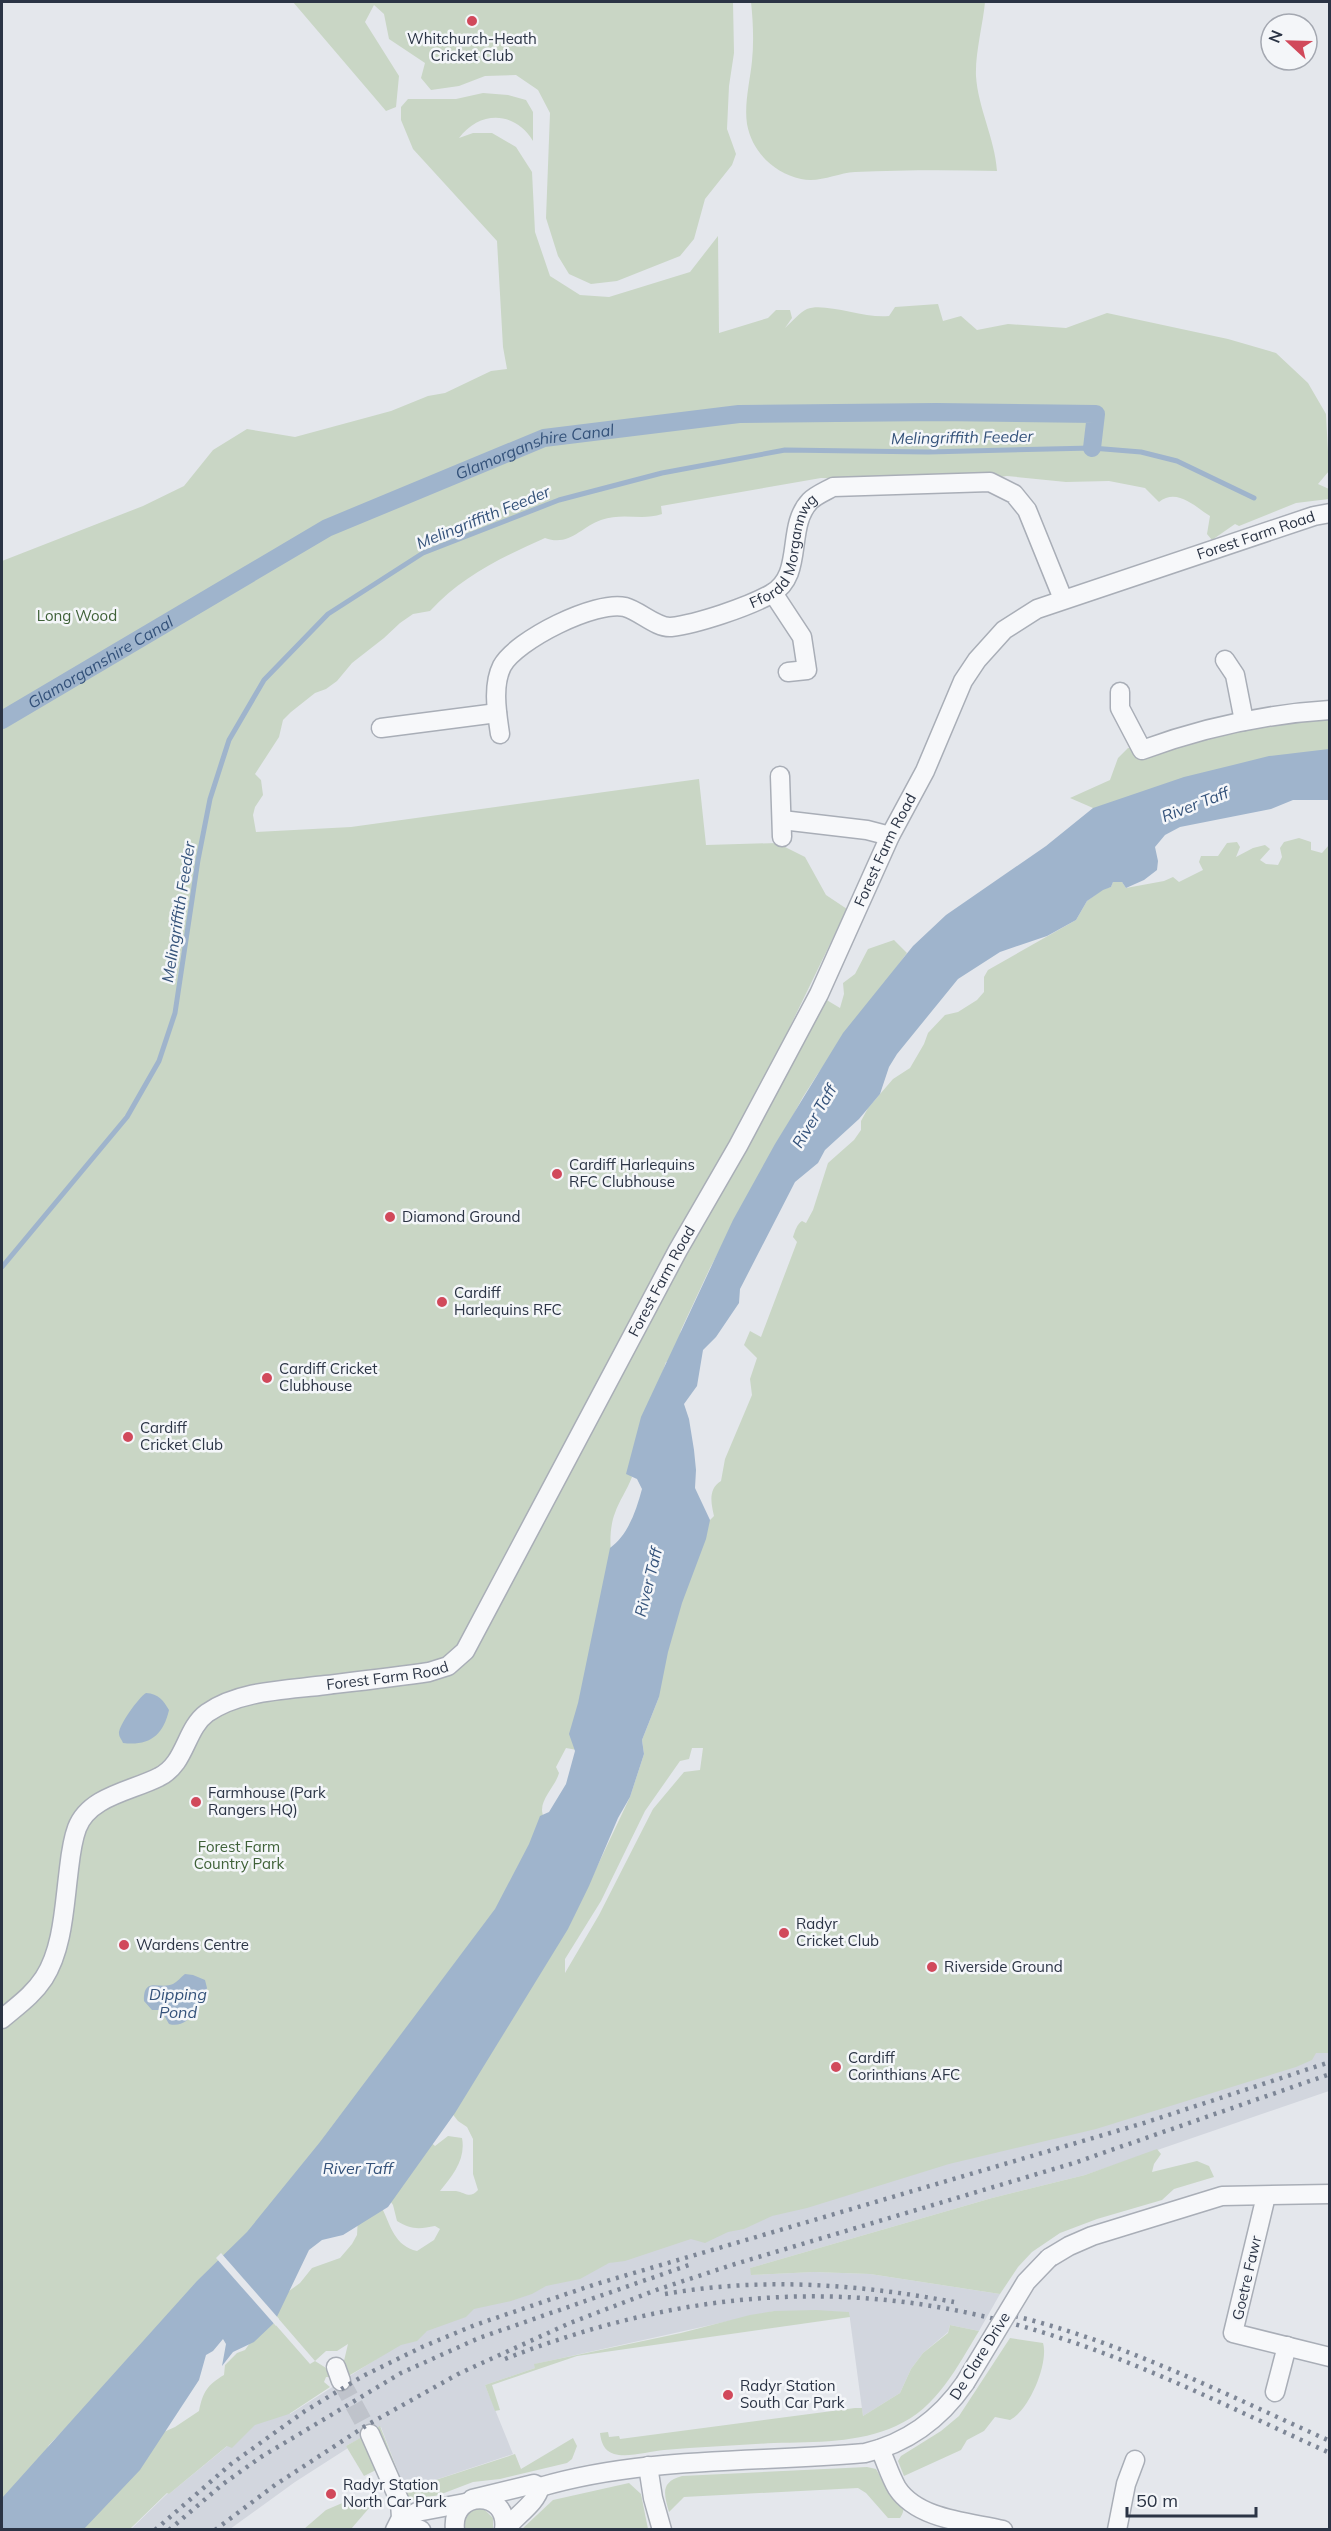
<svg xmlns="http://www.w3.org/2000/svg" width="1331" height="2531" font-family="Mulish,sans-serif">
	<rect width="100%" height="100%" fill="#e4e7ec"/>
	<polygon fill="#d2d6de" points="1328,2047 1329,2091 1085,2175 992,2198 750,2268 752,2275 814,2272 870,2274 1000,2294 979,2331 950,2325 948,2332 923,2353 911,2369 900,2393 863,2416 849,2312 774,2311 535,2364 535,2368 485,2385 513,2454 405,2490 381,2427 346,2446 348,2448 295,2482 230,2529 130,2530 168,2493 169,2494 281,2402 290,2414 400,2344 478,2305 555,2279"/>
	<g fill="#c9d6c5" fill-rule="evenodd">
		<polygon points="293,2 733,2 734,53 729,86 727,129 736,154 732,165 705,199 694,239 680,256 617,281 591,284 569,274 558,256 546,218 550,113 538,90 516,75 485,76 459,86 431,90 421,78 425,63 389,39 384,14 374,5 365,22 399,76 396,107 386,111"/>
		<path d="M751 2H985C983 24 975 54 976 76 978 108 995 139 997 171 950 170 902 170 855 172 837 173 820 183 801 179 774 173 752 152 747 124 744 104 750 81 752 61 754 41 753 21 751 2Z"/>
		<path d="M483 93 508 95 526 100 533 112V141C515 111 480 110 459 138L473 133H492L516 147 532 172 535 232 550 276 580 295 609 297 690 272 718 236 719 333 768 318 776 310H790L792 318 785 328C791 323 800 312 807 309 825 302 865 319 889 316L895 307 938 304 943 321 961 316 977 330 1008 324 1066 328 1107 313 1228 339 1276 353 1308 383 1326 414 1329 471 1318 484 1329 489V499L1296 503 1239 526 1235 524 1212 540 1207 534 1210 516C1194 506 1177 488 1159 502L1145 488 1109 481 1066 482 1007 476 972 481 821 478 661 506 662 514C641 521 624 512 601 520 581 527 569 547 545 538 502 557 462 576 430 611L413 614 400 623 384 638 352 663 337 681 326 689 315 693 291 712 283 720 279 737 255 774 261 780 263 795 255 807 253 815 256 832 351 827 699 779 706 845 777 843 805 857 826 895 847 909 750 1109 825 999 840 1008 844 994 843 983 855 974 868 949 894 940 907 953 817 1075 803 1097 710 1268 681 1330 674 1361 666 1362 628 1472 632 1477C627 1490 619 1501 615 1513 609 1528 610 1547 612 1562L578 1705 577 1750 566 1748 556 1767 559 1773C556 1785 542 1797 542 1810 542 1814 545 1821 546 1825L519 1864 503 1904 464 1958 427 2001 256 2231 49 2445 2 2529V561L143 506 184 486 213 450 247 429 295 437 391 411 428 396 445 393 491 371 507 369 503 347 497 241 413 149 401 120V107L408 99H456Z"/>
		<polygon points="1329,712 1329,768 1101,814 1093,808 1070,798 1110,780 1118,758 1128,748 1139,749 1179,739"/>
		<path d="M1299 838 1311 842V850L1322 853 1329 845V2053H1316L1312 2060 1296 2067 1096 2129 949 2164 807 2208 772 2216 744 2229 728 2232 705 2243 691 2239 625 2261 609 2263 580 2279 546 2286 532 2294 511 2301 474 2309 466 2317 427 2331 417 2341 401 2345 345 2378 343 2365 348 2344 337 2351H326L315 2361 334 2373 332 2377H326L324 2382 330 2387 289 2414 255 2425 232 2448 227 2446 169 2494 167 2493 130 2529 59 2530 157 2435 175 2427 199 2411C203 2392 207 2385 224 2375L225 2365 237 2353 245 2350 252 2340 274 2323 310 2364 315 2361 277 2317 276 2309 281 2297 300 2283 312 2268 340 2258 352 2244 357 2235 358 2217 382 2208C391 2227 395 2246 417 2251L434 2240 440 2229 435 2226C420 2229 411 2230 397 2221L393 2205 381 2188 427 2139 435 2146 448 2136 462 2138C466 2159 453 2175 440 2191 445 2191 451 2191 456 2191 466 2193 470 2199 478 2190L473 2174V2139L467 2127 458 2121 447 2107 568 1928 630 1797 644 1754 642 1740 659 1697 654 1685 703 1527 714 1516C711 1503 708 1489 721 1481L725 1459 752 1395 750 1379 757 1358 744 1345 750 1331 761 1337 797 1242 793 1237C795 1231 797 1224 802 1221L806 1223 813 1210 828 1163 854 1140 861 1130V1121L868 1108 893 1079 910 1068 924 1044 928 1033 945 1015 958 1012 977 1000 984 992V977L988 970 1076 920 1087 901 1103 889 1111 887 1113 882H1122L1126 888 1164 881 1173 877 1179 882 1203 870 1199 862 1201 856H1218L1227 843 1237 842 1240 847 1236 857 1253 848 1265 845 1270 849 1260 860 1266 864 1278 865 1282 857 1280 848 1284 842ZM692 1748H703L700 1770 684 1772 653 1809 599 1915 565 1973V1959L601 1901 645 1811 680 1761 689 1759Z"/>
		<polygon points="1157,2149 1161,2154 1154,2164 1152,2172 1197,2161 1209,2166 1214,2177 1174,2189 1162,2200 1097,2219 1060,2233 1032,2252 1018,2267 1000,2294 870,2274 814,2272 751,2275 750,2268 992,2198 1085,2175"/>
		<polygon points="816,2310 849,2312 850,2317 577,2356 492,2385 500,2410 495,2411 485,2385 535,2368 534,2364 681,2333 750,2315 774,2311"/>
		<path d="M950 2325 979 2331C957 2367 937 2408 896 2426 859 2443 815 2442 774 2443 738 2445 701 2447 664 2450 650 2451 628 2458 614 2454 604 2451 601 2442 600 2433L608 2432 609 2437 619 2436 620 2439 855 2408H862L863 2416 900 2393 911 2369 923 2353 948 2333Z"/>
		<path d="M1010 2338 1043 2343C1049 2363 1029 2411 1010 2420L995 2417 984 2431 967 2440 961 2450 904 2476 898 2461 901 2456 941 2431 959 2416Z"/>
		<polygon points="380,2426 405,2490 515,2454 521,2469 573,2438 577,2446 572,2459 567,2463 500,2479 473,2482 439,2495 409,2501 405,2500 373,2430"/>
		<polygon points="362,2437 378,2469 364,2476 346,2446"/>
		<path d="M867 2467 876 2469C880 2475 882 2482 886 2487 894 2496 911 2501 900 2518H888L866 2493 858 2488 684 2497 669 2512C664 2494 660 2482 682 2476Z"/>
		<polygon points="629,2483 641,2494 648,2529 522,2529 553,2500"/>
		<polygon points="347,2501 370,2507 351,2529 304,2529 326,2510"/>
		<polygon points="483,2508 493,2518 493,2529 464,2529 465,2515 473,2509"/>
	</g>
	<g fill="#9fb4cc">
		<path d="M1329 749V800H1293L1271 809 1180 827 1165 835 1155 847 1158 861 1157 870 1144 880 1126 888 1122 882H1113L1111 887 1103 890 1087 901 1076 920 1047 936 1000 952 958 979 897 1054 889 1067 880 1094 859 1119 825 1150 818 1163 795 1182 740 1289 739 1303 716 1337 703 1350 697 1386 684 1404 689 1419 694 1450 696 1470 695 1488 710 1520 706 1539 682 1603 668 1652 659 1697 642 1740 644 1754 630 1797 618 1818 589 1886 568 1929 455 2113 388 2207 343 2235 322 2240 309 2250 274 2323 254 2342 233 2352 222 2366 226 2344 223 2339 213 2351 206 2355 199 2380 140 2470 84 2529 2 2530V2498L197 2281 247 2232 320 2142 495 1909 529 1844 540 1816 549 1812 566 1784 575 1751 569 1734 578 1703 610 1548C628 1535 636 1511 642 1489L637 1479 626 1474 641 1417 733 1220 775 1144 843 1033 913 946 946 915 1046 846 1093 808 1184 777 1233 765 1269 756Z"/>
		<path d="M146 1693C159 1694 163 1700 169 1710 163 1736 149 1746 123 1743 122 1740 119 1737 119 1734 118 1726 139 1697 146 1693Z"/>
		<path d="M185 1974 193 1975 205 1980 207 1988C200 2003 190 2030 169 2024L161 2010H152L144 2001C143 1976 160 1990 173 1984 177 1982 181 1977 185 1974Z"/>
	</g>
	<polygon fill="#e4e7ec" points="221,2253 279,2319 276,2326 216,2258"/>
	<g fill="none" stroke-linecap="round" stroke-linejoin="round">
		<polyline stroke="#9fb4cc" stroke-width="5" points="2,1267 127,1117 159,1061 175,1013 198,860 210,799 229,740 264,680 328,614 423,553 559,500 662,473 785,450 928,452 1092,448 1141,452 1177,461 1254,498"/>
		<path stroke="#9fb4cc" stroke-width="18" id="s1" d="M2 720 327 528 544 438 739 414 936 412 1096 414 1092 448"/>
		<polyline stroke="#bfc3cb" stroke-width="18" stroke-dasharray="18 9" stroke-linecap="butt" points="341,2381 370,2434"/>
		<g stroke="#a9aeb7" stroke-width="21">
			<g id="minor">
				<polyline points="773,593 802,637 807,670 788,672"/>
				<polyline points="1225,660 1235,675 1244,721"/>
				<path d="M1120 692V708L1142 750C1202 728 1265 714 1330 710"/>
				<polyline points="381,728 497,713"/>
				<path id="s2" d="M500 734C497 713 492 686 502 666 516 640 596 600 625 607 640 611 656 628 671 627 697 624 748 607 771 594 805 575 785 527 810 501 816 495 826 491 833 487L990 482 1014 494 1027 510 1063 599"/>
				<polyline points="780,776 782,837"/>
				<polyline points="782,820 867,830 890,836"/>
				<path id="s3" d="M2 2019C17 2006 33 1995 44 1978 62 1950 64 1910 68 1877 70 1861 71 1844 77 1828 89 1796 132 1791 159 1777 186 1764 185 1729 207 1713 240 1690 288 1690 326 1685 360 1681 395 1677 429 1672L448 1666 465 1651 678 1250 738 1146 819 994 890 836 925 771 963 681 977 660 1004 630 1037 609 1314 516 1330 513"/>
				<polyline points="1266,2196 1233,2333 1330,2357"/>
				<polyline points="1049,2258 1069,2246 1092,2236 1222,2196 1330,2194"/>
				<polyline points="336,2367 341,2381"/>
				<polyline points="1275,2392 1287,2346"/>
				<polyline points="370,2434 400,2502 401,2518 395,2530"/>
				<path d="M880 2449C886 2462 890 2476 897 2488 918 2520 969 2522 1003 2530"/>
				<polyline points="648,2466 653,2498 662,2530"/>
				<path d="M472 2499 534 2484 540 2487C646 2456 757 2463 865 2453 908 2443 940 2419 965 2383"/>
				<polyline points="401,2518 416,2528 421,2530"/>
				<polyline points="405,2520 417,2512 465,2503"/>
				<path d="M455 2530C450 2489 510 2489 504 2530"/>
				<path d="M505 2530C516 2515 536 2504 540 2487"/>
				<polyline points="1117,2530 1126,2484 1135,2460"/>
			</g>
		</g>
		<use href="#minor" stroke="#f7f8fa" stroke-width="18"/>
		<g stroke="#7d8696" stroke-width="4.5" stroke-dasharray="3 6" stroke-linecap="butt">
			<path d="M665 2294C761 2277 858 2284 954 2302"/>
			<path d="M1015 2316C1125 2343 1227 2395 1330 2441"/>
			<path d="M505 2359C689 2287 864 2274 1054 2336 1149 2366 1239 2412 1330 2453"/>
			<polyline points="155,2530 231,2464 305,2411 363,2376 422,2347 475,2325 593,2285 1144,2123 1330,2062"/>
			<polyline points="169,2530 223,2484 261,2457 401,2373 479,2338 689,2265"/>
			<polyline points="215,2530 275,2485 367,2425 460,2373 570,2323 659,2289 735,2264 1074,2163 1330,2074"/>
		</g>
		<g stroke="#a9aeb7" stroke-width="21" stroke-linecap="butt">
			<polyline id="minor-bridge" points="965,2383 1026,2282 1049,2258"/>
		</g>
		<use href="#minor-bridge" stroke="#f7f8fa" stroke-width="18"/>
	</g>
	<g fill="#d1495b" stroke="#f4f6f9" stroke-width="2">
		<circle cx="472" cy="21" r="6"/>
		<circle cx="557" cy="1174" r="6"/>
		<circle cx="390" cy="1217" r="6"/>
		<circle cx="442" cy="1302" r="6"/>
		<circle cx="267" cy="1378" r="6"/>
		<circle cx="128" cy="1437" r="6"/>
		<circle cx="196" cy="1802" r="6"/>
		<circle cx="784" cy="1933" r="6"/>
		<circle cx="124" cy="1945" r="6"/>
		<circle cx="932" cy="1967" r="6"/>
		<circle cx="836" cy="2067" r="6"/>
		<circle cx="728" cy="2395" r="6"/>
		<circle cx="331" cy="2494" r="6"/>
	</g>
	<g text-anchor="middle" stroke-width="5" stroke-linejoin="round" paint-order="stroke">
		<g font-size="15" fill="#2b3445" stroke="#f4f6f9" text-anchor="start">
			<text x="472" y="44" text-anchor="middle">Whitchurch-Heath<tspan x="472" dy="17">Cricket Club</tspan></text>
			<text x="569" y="1170">Cardiff Harlequins<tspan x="569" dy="17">RFC Clubhouse</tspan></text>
			<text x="402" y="1222">Diamond Ground</text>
			<text x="454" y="1298">Cardiff<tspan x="454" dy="17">Harlequins RFC</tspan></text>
			<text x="279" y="1374">Cardiff Cricket<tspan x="279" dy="17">Clubhouse</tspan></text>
			<text x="140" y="1433">Cardiff<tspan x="140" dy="17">Cricket Club</tspan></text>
			<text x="208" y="1798">Farmhouse (Park<tspan x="208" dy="17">Rangers HQ)</tspan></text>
			<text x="796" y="1929">Radyr<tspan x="796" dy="17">Cricket Club</tspan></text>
			<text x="136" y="1950">Wardens Centre</text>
			<text x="944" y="1972">Riverside Ground</text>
			<text x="848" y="2063">Cardiff<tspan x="848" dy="17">Corinthians AFC</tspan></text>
			<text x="740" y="2391">Radyr Station<tspan x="740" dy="17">South Car Park</tspan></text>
			<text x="343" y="2490">Radyr Station<tspan x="343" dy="17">North Car Park</tspan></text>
		</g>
		<g font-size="15" fill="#2b3445" stroke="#f4f6f9">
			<text dy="5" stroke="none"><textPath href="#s3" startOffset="2091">Forest Farm Road</textPath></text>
			<text dy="5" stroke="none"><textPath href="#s2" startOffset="410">Ffordd Morgannwg</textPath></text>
			<text dy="5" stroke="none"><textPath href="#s3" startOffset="1569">Forest Farm Road</textPath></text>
			<text dy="5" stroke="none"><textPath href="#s3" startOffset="1083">Forest Farm Road</textPath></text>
			<text dy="5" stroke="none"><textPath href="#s3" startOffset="580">Forest Farm Road</textPath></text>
			<text transform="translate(1247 2278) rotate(-77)" y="5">Goetre Fawr</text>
			<text transform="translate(980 2356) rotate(-58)" y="5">De Clare Drive</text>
		</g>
		<g font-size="15" fill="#3f6138" stroke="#f4f6f9">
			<text x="77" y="621">Long Wood</text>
			<text x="239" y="1852">Forest Farm<tspan x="239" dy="17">Country Park</tspan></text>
		</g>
		<g font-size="16" font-style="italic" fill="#34527a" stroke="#f4f6f9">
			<text transform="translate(962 437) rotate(-1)" y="6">Melingriffith Feeder</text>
			<text dy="6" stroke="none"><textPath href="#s1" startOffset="600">Glamorganshire Canal</textPath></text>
			<text transform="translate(483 517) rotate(-22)" y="6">Melingriffith Feeder</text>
			<text dy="6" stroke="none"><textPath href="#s1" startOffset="114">Glamorganshire Canal</textPath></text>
			<text transform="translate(1195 804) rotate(-21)" y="6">River Taff</text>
			<text transform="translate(178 912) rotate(-81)" y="6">Melingriffith Feeder</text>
			<text transform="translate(814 1116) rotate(-59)" y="6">River Taff</text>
			<text transform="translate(648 1582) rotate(-76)" y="6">River Taff</text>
			<text x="178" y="2000">Dipping<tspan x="178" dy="18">Pond</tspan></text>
			<text x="358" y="2174">River Taff</text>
		</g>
	</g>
	<rect width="1331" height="2531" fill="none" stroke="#2b3445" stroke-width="6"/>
	<g transform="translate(1289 42) rotate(292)"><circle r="28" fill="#f4f6f9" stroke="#a4a8b1" stroke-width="1.5"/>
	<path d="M0-4.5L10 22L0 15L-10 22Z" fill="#d1495b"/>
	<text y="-9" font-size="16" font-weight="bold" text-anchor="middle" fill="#2b3445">N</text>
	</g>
	<path d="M1127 2507v9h129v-9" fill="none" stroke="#2b3445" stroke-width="3"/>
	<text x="1136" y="2507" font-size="18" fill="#2b3445" stroke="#f4f6f9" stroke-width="4.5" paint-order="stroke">50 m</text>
</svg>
